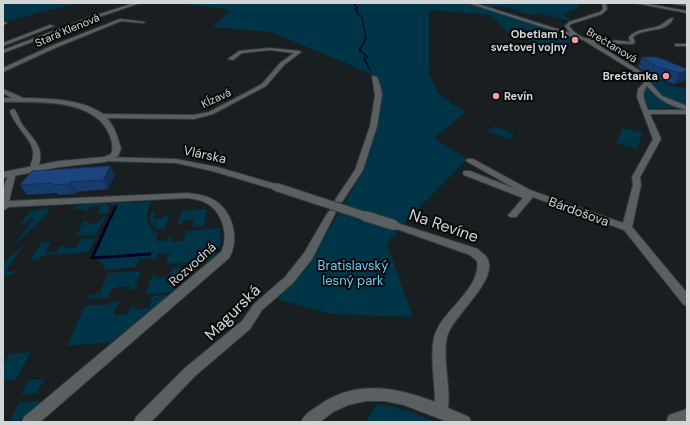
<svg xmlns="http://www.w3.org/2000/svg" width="690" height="425" font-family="'DM Sans',sans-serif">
	<rect width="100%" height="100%" fill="#191e20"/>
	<g fill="#003547">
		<polygon points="3,3 95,3 73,4 3,22"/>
		<path d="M175 3H579L578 8 562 15 572 20 569 21 535 12 539 14C523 17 507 3 492 7L562 29 580 40 552 48 508 33 490 15 429 10V74L439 95 466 112 434 138 467 159 408 219 387 244 413 317 332 314 277 299 306 269 364 170 380 98 376 76 271 32 212 27 229 12 226 9Z"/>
		<polygon points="647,76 676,87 687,89 687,107 663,97 646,77"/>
		<path d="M647 84 659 98 668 103 687 110 678 111 675 108H657L658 110 650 109C641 102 642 93 647 84Z"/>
		<polygon points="494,126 515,134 509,139 488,131"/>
		<polygon points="623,128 643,133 636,149 616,143"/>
		<polygon points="152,201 148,211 147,222 154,233 158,233 156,241 167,240 168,237 173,237 172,242 183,241 186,231 220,228 221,244 210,262 166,264 169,253 158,254 156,260 150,260 151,258 139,259 136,267 107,270 97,259 91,260 115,207 110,203 131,202 133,203"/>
		<polygon points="105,203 110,208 107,213 98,214 101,205 91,206 88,211 84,211 85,209 74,210 77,205"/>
		<polygon points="48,208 49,212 18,242 16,242 34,218 31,217 26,224 20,225 30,211"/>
		<polygon points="207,209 204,226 193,227 194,220 183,221 182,224 177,224 181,211"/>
		<polygon points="151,212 155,212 153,219 163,218 164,216 169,216 165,229 156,230 150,221"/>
		<polygon points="106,216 96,235 76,236 83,222 88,222 88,224 98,223 102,217"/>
		<polygon points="95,238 89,252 45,255 36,260 30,260 41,243 51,242 45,253 57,252 60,246 65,246 65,248 76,247 81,239"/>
		<polygon points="24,245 5,272 15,271 13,275 3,276 3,262"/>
		<polygon points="181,267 177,286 182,286 175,292 146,294 152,276 157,275 157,278 169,277 172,268"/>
		<polygon points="141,271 135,289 129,289 130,286 112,288 108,298 88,299 90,295 99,294 108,273"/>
		<polygon points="171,295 111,342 67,346 85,306 111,304 112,302 119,301 114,315 128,314 131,306 136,306 135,310 149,308 152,296"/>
		<polygon points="31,352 16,380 3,381 3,364 9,354"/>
		<polygon points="44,379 37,393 21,395 28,380"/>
		<polygon points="38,401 37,405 20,420 10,421 19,403"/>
		<path d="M376 404C398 406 416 413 436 422H366Z"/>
	</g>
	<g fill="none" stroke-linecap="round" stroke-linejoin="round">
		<polyline stroke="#080026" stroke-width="1" points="357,3 354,5 358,8 355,9 358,11 356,12 363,18 362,20 366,38"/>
		<polyline stroke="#080026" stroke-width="1.5" points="366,37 364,43 359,50 368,57 364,58 370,70"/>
		<polyline stroke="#080026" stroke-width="2.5" points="111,217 116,206"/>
		<polyline stroke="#080026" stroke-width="3" points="111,216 92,258 150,254"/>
		<g stroke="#36393b" stroke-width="2">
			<g id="minor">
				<polygon points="134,3 140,3 90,20 3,53 3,50 88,18"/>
				<path d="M468 3H474L570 33 565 26 569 22 600 12 603 9 602 3H606L607 9 602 14 571 24 569 26C581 41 591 40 608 40 616 40 623 41 630 42L629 37C637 28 649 30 659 26 664 24 668 18 673 18 668 34 643 27 633 37L635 42 633 44 595 43 639 70 662 96 687 106V110C668 105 660 101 647 86 640 94 645 102 648 110H687V114H650L661 139 640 177 641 185 632 227 687 293V306L683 304 624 230 533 197 516 217H510L508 215 510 213 523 198 464 175 463 173 464 171H470L516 189 466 161 467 159H473L530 190 623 223 633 185 632 177 653 139 637 97 638 89 644 83 635 72 583 40Z"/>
				<polygon points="635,3 643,3 687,11 687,13"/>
				<polygon points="671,3 687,4 687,6 673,4"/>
				<polygon points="120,19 145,22 143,23 121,21 55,48 3,72 3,68 51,46"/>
				<polygon points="3,22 5,22 7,23 3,25"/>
				<polygon points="50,25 54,26 3,46 3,43"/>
				<rect x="675" y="44" width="12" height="2"/>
				<polygon points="270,48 299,51 301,52 284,65 266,86 213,114 194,119 100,118 97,116 100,114 194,115 209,112 262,84 280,63 294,53 270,50 242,53 233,60 228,59 239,51"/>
				<polygon points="372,76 377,77 380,85 382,95 377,126 363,170 342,202 336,202 335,200 355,170 370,126 375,95"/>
				<polygon points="3,89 28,100 25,102 14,99 3,93"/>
				<path d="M13 109 15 110C18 115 19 120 22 124 33 140 47 148 37 170H34L30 168C31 163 34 157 33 152 33 140 14 126 10 111Z"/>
				<polygon points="102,157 176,159 217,167 279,185 280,187 276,190 212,171 176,163 105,161 101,159"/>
				<path d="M9 171H12L16 173 9 201 187 193C196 194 206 195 214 200 233 211 240 239 229 258L40 422H22L24 417 221 252C229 237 223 213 208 204 202 200 194 199 187 198L8 207 6 209 3 210V191Z"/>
				<polygon points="332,209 336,212 312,259 293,283 262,310 250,329 195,376 151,422 134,422 136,417 185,368 242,321 254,304 285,277 304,253 328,212"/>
				<path d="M394 222 478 249C480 252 485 254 487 258 500 280 451 317 447 337 442 360 451 385 448 408L469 417 471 422H448L404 405 385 401H366L348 405 333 412 320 422H301C304 414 312 410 318 406 354 379 397 387 435 402 435 383 429 353 435 334 444 309 481 289 477 261L470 255 391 227 389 225Z"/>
				<polygon points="687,409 687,422 666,422 669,415"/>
			</g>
		</g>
		<g stroke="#36393b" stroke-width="2">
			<path id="tertiary" d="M3 98C31 98 79 96 103 114 113 122 118 137 121 149L118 156 105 162 59 167 3 178V172L59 161 104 157 111 154C114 147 112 141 109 134 94 98 35 102 3 102Z"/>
		</g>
		<use href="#minor" fill="#5a5f62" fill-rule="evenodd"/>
		<use href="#tertiary" fill="#5a5f62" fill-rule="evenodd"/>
		<g stroke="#36393b" stroke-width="10" stroke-linecap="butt">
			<polyline id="minor-bridge-far1" points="276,187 368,217"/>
		</g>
		<g stroke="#36393b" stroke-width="12" stroke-linecap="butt">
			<polyline id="minor-bridge" points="365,216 394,225"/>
		</g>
		<use href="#minor-bridge-far1" stroke="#5a5f62" stroke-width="8"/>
		<use href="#minor-bridge" stroke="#5a5f62" stroke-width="10"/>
	</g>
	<g fill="#183b6d">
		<polygon points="642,57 687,69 684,81 674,84 653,77 638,67"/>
		<polygon points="115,175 107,189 76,192 75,194 58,195 57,193 27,195 20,185"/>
	</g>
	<g fill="#143059">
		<polygon points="687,71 687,75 684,81 674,84 680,73"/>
		<polygon points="110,166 115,175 107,189 103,180"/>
		<polygon points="70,182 76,192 75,194 69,184"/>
	</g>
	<g fill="#1c457f" stroke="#143059">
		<polygon points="642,57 657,57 687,69 687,71 680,73 658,67"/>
		<polygon points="110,166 103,180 70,182 69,184 52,185 53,183 20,185 32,171"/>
	</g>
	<g fill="#f49aa0" stroke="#060809" stroke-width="1.5">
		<circle cx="575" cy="40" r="4"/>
		<circle cx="666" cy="76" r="4"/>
		<circle cx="496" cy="96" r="4"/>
	</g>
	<g text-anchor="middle" stroke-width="4" stroke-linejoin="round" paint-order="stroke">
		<g font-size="11" fill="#d3d6d7" stroke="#060809">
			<text transform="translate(67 30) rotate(-23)" y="4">Stará Klenová</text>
			<text transform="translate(612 45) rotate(31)" y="4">Brečtanová</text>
			<text transform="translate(216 98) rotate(-25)" y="4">Kĺzavá</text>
		</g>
		<g font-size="11" font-weight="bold" fill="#d3d6d7" stroke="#060809" text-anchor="end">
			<text x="567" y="38">Obetiam 1.<tspan x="567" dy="13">svetovej vojny</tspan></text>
			<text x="658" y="80">Brečtanka</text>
			<text x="504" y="100" text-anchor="start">Revín</text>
		</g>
		<g font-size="13" fill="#d3d6d7" stroke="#060809">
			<text transform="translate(205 154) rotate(12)" y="5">Vlárska</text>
			<text transform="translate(579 211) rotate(20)" y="5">Bárdošova</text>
			<text transform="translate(192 264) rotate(-42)" y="5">Rozvodná</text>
		</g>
		<g font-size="13" fill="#69cdf8" stroke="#060809">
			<text x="353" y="270">Bratislavský<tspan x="353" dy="15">lesný park</tspan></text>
		</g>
		<g font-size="16" fill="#d3d6d7" stroke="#060809">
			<text transform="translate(444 225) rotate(19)" y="6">Na Revíne</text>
			<text transform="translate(232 312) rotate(-45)" y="6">Magurská</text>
		</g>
	</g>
	<rect width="690" height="425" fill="none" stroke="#d3d6d7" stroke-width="8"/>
</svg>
